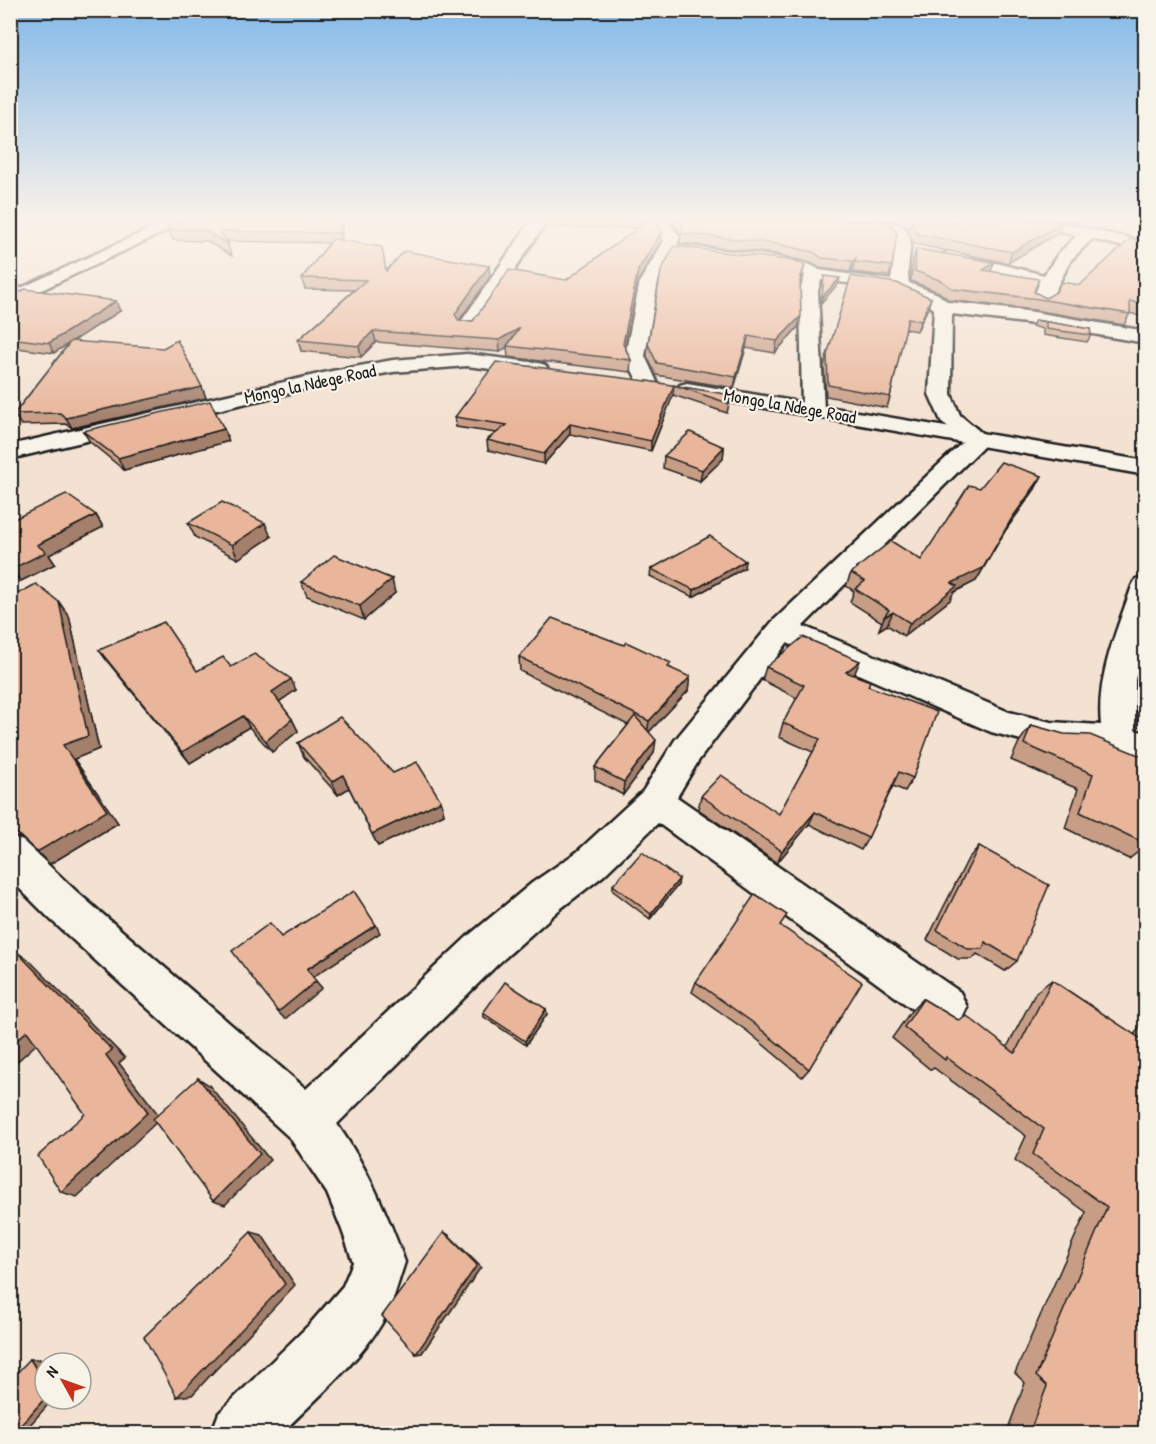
<svg xmlns="http://www.w3.org/2000/svg" width="1156" height="1444" font-family="'Patrick Hand',sans-serif">
	<rect width="100%" height="100%" fill="#f3e1d1"/>
	<filter id="ink" filterUnits="userSpaceOnUse"><feTurbulence type="fractalNoise" baseFrequency=".0167" numOctaves="2"/><feDisplacementMap in="SourceGraphic" scale="12" xChannelSelector="R" yChannelSelector="G"/><feConvolveMatrix kernelMatrix="1 2 1 2 8 2 1 2 1" color-interpolation-filters="sRGB"/></filter>
	<g filter="url(#ink)">
		<g fill="none" stroke-linecap="round" stroke-linejoin="round">
			<g stroke="#1c1c1c" stroke-width="5">
				<g id="minor">
					<polygon points="531,221 547,221 474,330 460,330 458,326"/>
					<path d="M653 221H668L680 237 677 245C703 249 805 255 819 270L891 280 896 243 889 231 874 221C930 220 903 252 909 283L938 294 948 302 1034 312 1146 331V343L1034 324 952 314 951 394 960 415 990 440 803 626 1009 712 1051 722 1101 725C1096 677 1117 630 1132 586L1136 579 1146 577V633L1135 680V730L1146 733V760L1119 752 1051 748 991 732 787 643 699 760 677 797 960 992 967 1007 960 1022 945 1029 930 1022 658 823 603 876 560 909 498 964 337 1124C367 1167 387 1213 405 1262 398 1282 393 1305 382 1323 358 1363 314 1400 281 1434H211L219 1413 309 1325 343 1286 353 1262 342 1230 327 1193 290 1138 50 919 10 879V836L23 841 78 893 306 1089 468 936 532 883 577 852 643 791 675 740 772 622 965 440 942 423 929 394 934 309C904 284 857 285 821 280L818 291 824 410 821 415H805L802 410 800 291 805 275 793 270 672 254 658 281 645 356 657 382 654 386H640L625 356 640 281 664 241Z"/>
					<polygon points="1028,221 1055,221 1146,242 1146,252 1092,239 1071,260 1049,302 1040,307 1031,302 1039,284 942,259 940,256 948,251 1044,275 1059,253 1077,235 1031,224"/>
				</g>
			</g>
			<g stroke="#1c1c1c" stroke-width="5">
				<g id="tertiary">
					<polygon points="167,221 187,221 10,305 10,293"/>
					<polygon points="467,354 538,363 545,365 548,369 545,373 538,375 467,366 393,372 332,383 10,459 10,445 332,371 393,360"/>
					<polygon points="687,383 1146,461 1146,475 680,393 676,389 680,385"/>
				</g>
			</g>
			<use href="#minor" fill="#f7f3e8" fill-rule="evenodd"/>
			<use href="#tertiary" fill="#f7f3e8" fill-rule="evenodd"/>
		</g>
		<g fill="#c89d85" stroke="#1c1c1c" stroke-width="1.5">
			<polygon points="343,221 341,240 386,271 490,277 459,321 473,321 566,280 638,228 545,227 545,221 656,221 661,241 638,281 625,347 631,360 630,372 508,357 507,347 500,352 376,342 361,357 301,351 298,340 354,290 305,289 302,278 329,243 226,241 232,256 207,241 173,240 169,230"/>
			<polygon points="671,221 887,221 892,266 889,276 852,272 853,268 850,272 820,268 811,263 775,254 680,243 681,234"/>
			<polygon points="1065,221 1078,221 1074,223"/>
			<polygon points="911,222 944,225 1058,233 1008,263 914,244 908,232"/>
			<polygon points="1146,225 1146,240 1137,238 1142,228"/>
			<polygon points="1146,242 1146,318 1130,313 1124,325 1034,310 949,300 939,292 911,281 913,259 916,249 994,263 991,271 1046,298 1080,285"/>
			<polygon points="805,265 800,283 798,327 775,353 746,348 734,388 656,375 647,356 648,344"/>
			<polygon points="10,298 120,311 72,342 202,387 206,398 72,428 66,424 21,425 14,414 69,343 54,353 10,347"/>
			<polygon points="931,298 917,331 905,329 890,397 887,408 826,396 824,366 827,355"/>
			<polygon points="1035,320 1090,329 1091,335 1087,342 1043,335 1043,329 1032,326"/>
			<polygon points="647,381 731,395 727,413 673,395 651,451 570,434 544,464 488,450 487,440 496,433 456,427 455,417"/>
			<polygon points="83,431 229,441 124,470 90,442"/>
			<polygon points="724,447 723,459 700,481 663,468 664,456"/>
			<polygon points="980,488 1035,489 1005,531 976,581 954,592 950,600 904,636 887,625 879,630 882,622 850,602 854,591 846,586 851,573 921,560"/>
			<polygon points="96,515 103,527 49,555 55,564 21,581 10,573 10,521"/>
			<polygon points="188,523 271,537 238,559 195,537"/>
			<polygon points="744,568 693,597 650,576 651,569"/>
			<polygon points="301,582 395,593 364,620 307,596"/>
			<polygon points="10,598 69,616 99,749 74,759 118,823 50,864 23,839 10,835"/>
			<polygon points="99,650 197,671 231,667 296,690 279,702 292,719 298,731 272,752 249,727 190,763 107,661"/>
			<polygon points="519,657 671,668 688,691 649,732 654,753 623,795 595,780 595,767 628,725 520,671"/>
			<polygon points="1146,660 1146,714 1137,711 1137,685"/>
			<polygon points="766,667 854,675 868,686 913,778 905,791 893,786 868,838 861,850 809,824 777,863 698,809 701,796 779,814 813,752 779,737 783,723 797,698 762,680"/>
			<polygon points="1031,725 1146,758 1146,849 1143,848 1129,859 1065,828 1078,789 1011,760 1019,742"/>
			<polygon points="298,743 393,773 441,801 444,814 378,846 349,788 338,795 304,757"/>
			<polygon points="979,846 1017,961 1005,971 977,954 972,959 958,959 927,940 968,859"/>
			<polygon points="613,885 678,885 650,919 613,891"/>
			<polygon points="781,926 809,1069 802,1077 747,1031 692,992 696,982"/>
			<polygon points="1052,980 1134,1035 1146,1017 1146,1434 1006,1434 1025,1383 1015,1373 1086,1212 1015,1160 1026,1136 934,1068 931,1070 892,1038 911,1011 923,999 958,1020 1007,1047 1036,992"/>
			<polygon points="546,1009 547,1014 526,1045 484,1017 483,1013"/>
		</g>
		<g fill="#a37f6c" stroke="#1c1c1c" stroke-width="1.5">
			<polygon points="340,221 343,221 341,244 339,233"/>
			<polygon points="1062,223 1058,233 1008,263 1012,252"/>
			<polygon points="662,231 661,241 638,281 623,356 623,344 638,270"/>
			<polygon points="856,258 853,268 850,272 853,261"/>
			<polygon points="994,263 990,273 983,270"/>
			<polygon points="489,266 490,277 456,325 455,314"/>
			<polygon points="840,278 838,284 821,303 822,297"/>
			<polygon points="931,298 928,308 917,331 921,321"/>
			<polygon points="116,301 120,311 54,353 49,343"/>
			<polygon points="801,316 798,327 775,353 777,341"/>
			<polygon points="520,328 507,346 507,347 500,352 499,340"/>
			<polygon points="373,331 376,342 361,357 359,346"/>
			<polygon points="748,336 746,348 734,388 736,377"/>
			<polygon points="674,385 673,395 651,451 651,441"/>
			<polygon points="202,387 206,398 72,428 66,418"/>
			<polygon points="570,424 570,434 544,464 544,454"/>
			<polygon points="224,429 229,441 124,470 118,458"/>
			<polygon points="724,447 723,459 700,481 702,470"/>
			<polygon points="1042,476 1035,489 1005,531 976,581 954,592 950,600 904,636 910,623 952,583 1012,518"/>
			<polygon points="96,515 103,527 49,555 55,564 21,581 12,569 37,545"/>
			<polygon points="265,523 271,537 238,559 232,545"/>
			<polygon points="745,561 744,568 693,597 694,590"/>
			<polygon points="392,579 395,593 364,620 360,606"/>
			<polygon points="59,602 69,616 99,749 74,759 118,823 50,864 37,852 63,745"/>
			<polygon points="893,612 887,625 879,630 884,617"/>
			<polygon points="860,661 854,675 840,686 846,672"/>
			<polygon points="690,677 688,691 647,734 649,721"/>
			<polygon points="291,679 296,690 277,703 272,692"/>
			<polygon points="243,716 249,727 190,763 182,752"/>
			<polygon points="292,719 298,731 272,752 266,741"/>
			<polygon points="656,740 654,753 623,795 624,782"/>
			<polygon points="343,775 349,788 338,795 332,782"/>
			<polygon points="441,801 444,814 378,846 372,834"/>
			<polygon points="815,812 809,824 777,863 782,851"/>
			<polygon points="679,879 678,885 650,919 651,914"/>
			<polygon points="376,925 380,933 313,977 307,969"/>
			<polygon points="17,952 31,962 125,1058 119,1063 161,1118 77,1197 61,1192 148,1112"/>
			<polygon points="316,981 322,988 285,1019 278,1012"/>
			<polygon points="546,1009 547,1014 526,1045 525,1041"/>
			<polygon points="27,1031 42,1039 10,1068 10,1046"/>
			<polygon points="198,1078 209,1085 270,1160 225,1205 213,1201"/>
			<polygon points="251,1232 262,1235 295,1285 192,1395 177,1397"/>
			<polygon points="444,1232 449,1235 481,1267 422,1353 416,1354"/>
			<polygon points="30,1359 40,1359 45,1367 45,1384"/>
			<polygon points="45,1398 45,1399 53,1399 22,1434 13,1434"/>
		</g>
		<g fill="#e9b69b" stroke="#1c1c1c" stroke-width="1.5">
			<polygon points="181,221 340,221 339,233 220,231 229,245 204,230 169,230 168,225"/>
			<polygon points="648,221 656,221 662,231 638,270 623,344 631,360 507,346 520,328 499,340 373,331 359,346 298,340 366,280 302,278 333,239 382,247 386,271 404,251 489,266 455,314 459,321 473,321 509,270 566,280"/>
			<polygon points="679,221 887,221 890,223 897,234 892,266 855,262 856,258 853,261 822,258 813,252 777,244 681,233 683,226"/>
			<polygon points="958,221 1053,221 1062,223 1012,252 917,234 911,222 944,225"/>
			<polygon points="1130,239 1146,242 1146,305 1130,301 1130,314 1039,299 953,289 942,281 915,271 916,249 988,261 994,263 983,270 1039,279 1034,292 1046,298 1056,292 1061,282 1080,285"/>
			<polygon points="674,246 795,261 805,265 800,280 801,316 777,341 748,336 736,377 657,363 648,344 661,271"/>
			<polygon points="824,276 840,278 822,297"/>
			<polygon points="851,276 897,283 931,298 921,321 908,318 890,397 828,385 827,355"/>
			<polygon points="25,289 116,301 49,343 10,338 10,298"/>
			<polygon points="1035,320 1090,329 1091,335 1046,329 1046,322"/>
			<polygon points="177,340 202,387 66,418 60,413 14,414 71,341 163,348"/>
			<polygon points="496,362 647,381 731,395 728,403 674,385 651,441 570,424 544,454 487,440 507,425 455,417"/>
			<polygon points="210,401 224,429 118,458 83,431"/>
			<polygon points="690,432 724,447 702,470 664,456"/>
			<polygon points="1001,462 1042,476 1012,518 983,568 952,583 957,586 910,623 893,612 884,617 889,610 855,589 865,581 851,573 891,541 921,560 969,485 980,488"/>
			<polygon points="66,494 96,515 37,545 46,552 12,569 10,568 10,521"/>
			<polygon points="222,502 265,523 232,545 188,523"/>
			<polygon points="710,536 745,561 694,590 651,569"/>
			<polygon points="334,555 392,579 360,606 301,582"/>
			<polygon points="36,584 59,602 88,736 63,745 107,811 37,852 10,827 10,598"/>
			<polygon points="552,618 624,645 626,642 671,663 668,667 690,677 649,721 519,657"/>
			<polygon points="164,622 197,671 223,657 231,667 254,654 291,679 272,692 292,719 266,741 243,716 182,752 99,650"/>
			<polygon points="803,637 860,661 846,672 870,681 868,686 937,712 913,778 899,772 868,838 815,812 782,851 701,796 721,775 779,814 820,739 783,723 804,685 766,667"/>
			<polygon points="635,716 656,740 624,782 595,767"/>
			<polygon points="340,717 393,773 417,762 441,801 372,834 343,775 332,782 298,743"/>
			<polygon points="1031,725 1064,734 1090,735 1146,758 1146,844 1080,812 1093,774 1024,744"/>
			<polygon points="979,846 1049,885 1017,961 985,942 983,949 968,949 937,930"/>
			<polygon points="642,852 679,879 651,914 613,885"/>
			<polygon points="354,891 376,925 307,969 316,981 278,1012 232,951 270,923 281,937"/>
			<polygon points="755,894 787,915 780,925 862,982 809,1069 752,1022 696,982"/>
			<polygon points="17,952 112,1050 106,1055 148,1112 61,1192 38,1156 85,1114 27,1031 10,1046 10,957"/>
			<polygon points="1052,980 1144,1041 1146,1040 1146,1434 1029,1434 1047,1386 1036,1376 1107,1207 1033,1154 1044,1129 946,1057 945,1060 904,1027 923,999 958,1020 967,1016 1015,1053"/>
			<polygon points="505,982 546,1009 525,1041 483,1013"/>
			<polygon points="198,1078 260,1154 213,1201 153,1119"/>
			<polygon points="251,1232 285,1284 177,1397 144,1337"/>
			<polygon points="444,1232 477,1265 416,1354 382,1316"/>
			<polygon points="30,1359 45,1384 45,1398 13,1434 10,1434 10,1380"/>
		</g>
	</g>
	<linearGradient id="sky" x2="0" y2="1"><stop stop-color="#82b8e8"/><stop offset="0.52" stop-color="#faf2ea"/><stop offset="1" stop-color="#faf2ea" stop-opacity="0"/></linearGradient>
	<rect width="1156" height="423" fill="url(#sky)"/>
	<g text-anchor="middle" stroke-width="4.5" stroke-linejoin="round" paint-order="stroke">
		<g font-size="18" fill="#1c1c1c" stroke="#f7f3e8">
			<text transform="translate(310 384) rotate(-12)" y="6">Mongo la Ndege Road</text>
			<text transform="translate(790 406) rotate(10)" y="6">Mongo la Ndege Road</text>
		</g>
	</g>
	<rect width="1156" height="1444" fill="none" stroke="#f7f3e8" stroke-width="36"/>
	<rect x="18" y="18" width="1120" height="1408" fill="none" stroke="#1c1c1c" stroke-width="2" filter="url(#ink)"/>
	<g transform="translate(63 1381) rotate(310)"><circle r="28" fill="#f7f3e8" stroke="#9f9d96" stroke-width="1.5"/>
	<path d="M0-4.5L10 22L0 15L-10 22Z" fill="#c8321e"/>
	<text y="-9" font-size="16" font-weight="bold" text-anchor="middle" fill="#1c1c1c">N</text>
	</g>
</svg>
